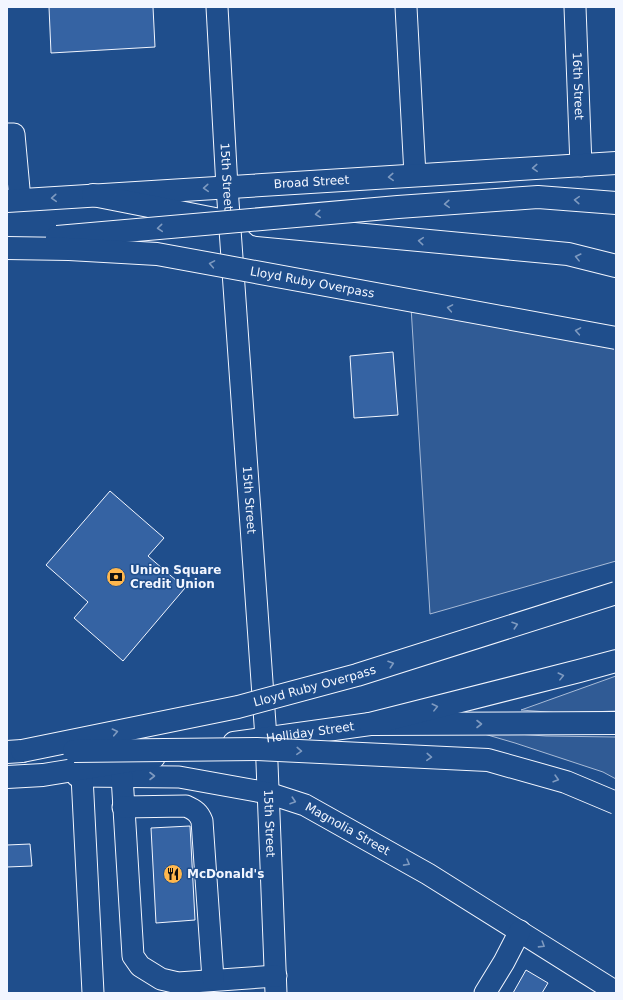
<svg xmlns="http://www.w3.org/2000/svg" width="623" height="1000" font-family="'DejaVu Sans',sans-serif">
	<rect width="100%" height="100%" fill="#1f4e8c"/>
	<g fill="#305b95" stroke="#a8bbd7">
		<polygon points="411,307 616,345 616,561 430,614"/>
		<polygon points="616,676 616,711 560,713 521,710"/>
		<polygon points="474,731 546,736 616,737 616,779 603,772 515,743"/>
	</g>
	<g fill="#3563a3" stroke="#f2f6ff">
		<polygon points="49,7 153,7 155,47 51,53"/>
		<polygon points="393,352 398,415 354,418 350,356"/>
		<polygon points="110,491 164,538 148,556 185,588 123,661 74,618 88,602 46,565"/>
		<polygon points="190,826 195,920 156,923 151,828"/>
		<polygon points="30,844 32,866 7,867 7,845"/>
		<polygon points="526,970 548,983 542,993 513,993"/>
	</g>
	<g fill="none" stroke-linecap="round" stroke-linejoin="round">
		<g stroke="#f2f6ff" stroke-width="23">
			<g id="minor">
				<path id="s1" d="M217 7 227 187 266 738 276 993"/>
				<polyline points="406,7 415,175"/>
				<path id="s2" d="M575 7 581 166"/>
				<polyline points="7,134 14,134 20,200"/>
				<path id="s3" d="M77 776 179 777 268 793 305 805 428 874 616 992"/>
				<polyline points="82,776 93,993"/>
				<polyline points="122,776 133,956 140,966 161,979 178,983 276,976"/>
				<path d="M123 807 186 806C195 810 199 813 202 821L213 979"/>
				<polyline points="485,993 504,962 520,931"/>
			</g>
		</g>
		<g stroke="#f2f6ff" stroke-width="24">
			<g id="major">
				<path id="s4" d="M7 201 616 163"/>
				<path id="s5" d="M234 743 370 724 616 723"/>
				<polyline points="7,777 43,775 154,757"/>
			</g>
		</g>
		<g stroke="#f2f6ff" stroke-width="24">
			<g id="highway">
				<polyline points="93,195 220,220"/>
				<polyline points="258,225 568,254 616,266"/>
				<polyline points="370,724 579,671 616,661"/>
				<polyline points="7,752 22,751"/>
			</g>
		</g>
		<use href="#minor" stroke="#1f4e8c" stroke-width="21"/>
		<use href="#major" stroke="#1f4e8c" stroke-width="22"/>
		<use href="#highway" stroke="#1f4e8c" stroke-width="22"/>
		<g stroke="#f2f6ff" stroke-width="24" stroke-linecap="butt">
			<g id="highway-bridge">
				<polyline points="57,237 398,207 538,197 616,203"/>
				<path id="s6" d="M7 248 69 249 157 254 616 338"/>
				<path id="s7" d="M22 751 238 707 357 675 616 593"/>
				<polyline points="74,751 257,749 488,760 566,782 616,803"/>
			</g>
		</g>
		<use href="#highway-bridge" stroke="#1f4e8c" stroke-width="22"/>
	</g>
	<defs><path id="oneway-chevron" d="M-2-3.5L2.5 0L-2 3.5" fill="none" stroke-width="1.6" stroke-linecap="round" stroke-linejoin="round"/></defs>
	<g stroke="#7e9ac0">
		<use href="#oneway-chevron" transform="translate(535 168) rotate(177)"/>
		<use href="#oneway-chevron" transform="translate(391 177) rotate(177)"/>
		<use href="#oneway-chevron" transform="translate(206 188) rotate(176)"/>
		<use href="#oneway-chevron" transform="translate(54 198) rotate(176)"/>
		<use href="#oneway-chevron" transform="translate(577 200) rotate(-176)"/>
		<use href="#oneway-chevron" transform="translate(447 204) rotate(176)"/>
		<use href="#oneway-chevron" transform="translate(318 214) rotate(175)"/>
		<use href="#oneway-chevron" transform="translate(160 228) rotate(175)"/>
		<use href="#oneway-chevron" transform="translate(421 241) rotate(-175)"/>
		<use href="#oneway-chevron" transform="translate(578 257) rotate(-166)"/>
		<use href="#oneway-chevron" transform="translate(212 264) rotate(-170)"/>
		<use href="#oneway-chevron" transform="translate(450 308) rotate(-170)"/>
		<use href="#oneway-chevron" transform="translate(578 331) rotate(-170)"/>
		<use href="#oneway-chevron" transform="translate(515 625) rotate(-18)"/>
		<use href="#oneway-chevron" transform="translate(391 664) rotate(-18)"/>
		<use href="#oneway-chevron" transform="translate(561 676) rotate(-14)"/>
		<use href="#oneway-chevron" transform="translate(435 707) rotate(-14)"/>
		<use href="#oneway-chevron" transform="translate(479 724)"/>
		<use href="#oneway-chevron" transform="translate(115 732) rotate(-12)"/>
		<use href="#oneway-chevron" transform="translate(299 751) rotate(3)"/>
		<use href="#oneway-chevron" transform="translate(429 757) rotate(3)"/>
		<use href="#oneway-chevron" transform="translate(152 776)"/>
		<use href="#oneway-chevron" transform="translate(556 779) rotate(16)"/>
		<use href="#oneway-chevron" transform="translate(293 801) rotate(18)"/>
		<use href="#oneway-chevron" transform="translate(407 863) rotate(29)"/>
		<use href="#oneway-chevron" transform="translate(542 945) rotate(32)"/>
	</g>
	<defs>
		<g id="bank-disc" transform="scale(1)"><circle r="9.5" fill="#ffb74d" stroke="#1f4e8c"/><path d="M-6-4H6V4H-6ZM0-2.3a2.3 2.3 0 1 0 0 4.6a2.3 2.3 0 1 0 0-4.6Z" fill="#111"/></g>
		<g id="restaurant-disc" transform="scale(1)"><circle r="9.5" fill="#ffb74d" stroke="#1f4e8c"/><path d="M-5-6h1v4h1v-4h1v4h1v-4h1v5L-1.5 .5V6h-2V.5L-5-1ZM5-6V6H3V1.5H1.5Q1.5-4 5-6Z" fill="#111"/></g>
	</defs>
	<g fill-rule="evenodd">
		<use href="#bank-disc" x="116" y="577"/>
		<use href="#restaurant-disc" x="173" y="874"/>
	</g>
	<g text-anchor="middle" stroke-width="3" stroke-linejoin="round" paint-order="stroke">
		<g font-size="12" fill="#f2f6ff" stroke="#1f4e8c">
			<text dy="4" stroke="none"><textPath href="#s2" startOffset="79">16th Street</textPath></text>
			<text dy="4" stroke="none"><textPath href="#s1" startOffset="170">15th Street</textPath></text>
			<text dy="4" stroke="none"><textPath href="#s4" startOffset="305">Broad Street</textPath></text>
			<text dy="4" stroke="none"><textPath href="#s6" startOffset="308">Lloyd Ruby Overpass</textPath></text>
			<text dy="4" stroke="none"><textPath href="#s1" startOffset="494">15th Street</textPath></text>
			<text dy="4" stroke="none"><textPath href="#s7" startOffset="300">Lloyd Ruby Overpass</textPath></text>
			<text dy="4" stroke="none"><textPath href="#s5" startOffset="77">Holliday Street</textPath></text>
			<text dy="4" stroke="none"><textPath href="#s1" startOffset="818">15th Street</textPath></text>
			<text dy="4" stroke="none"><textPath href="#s3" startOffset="280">Magnolia Street</textPath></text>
		</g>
		<g font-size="12" font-weight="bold" fill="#f2f6ff" stroke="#1f4e8c" text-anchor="start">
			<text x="130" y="574">Union Square<tspan x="130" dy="14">Credit Union</tspan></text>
			<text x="187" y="878">McDonald's</text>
		</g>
	</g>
	<rect width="623" height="1000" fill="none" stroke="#f2f6ff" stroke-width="16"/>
</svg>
